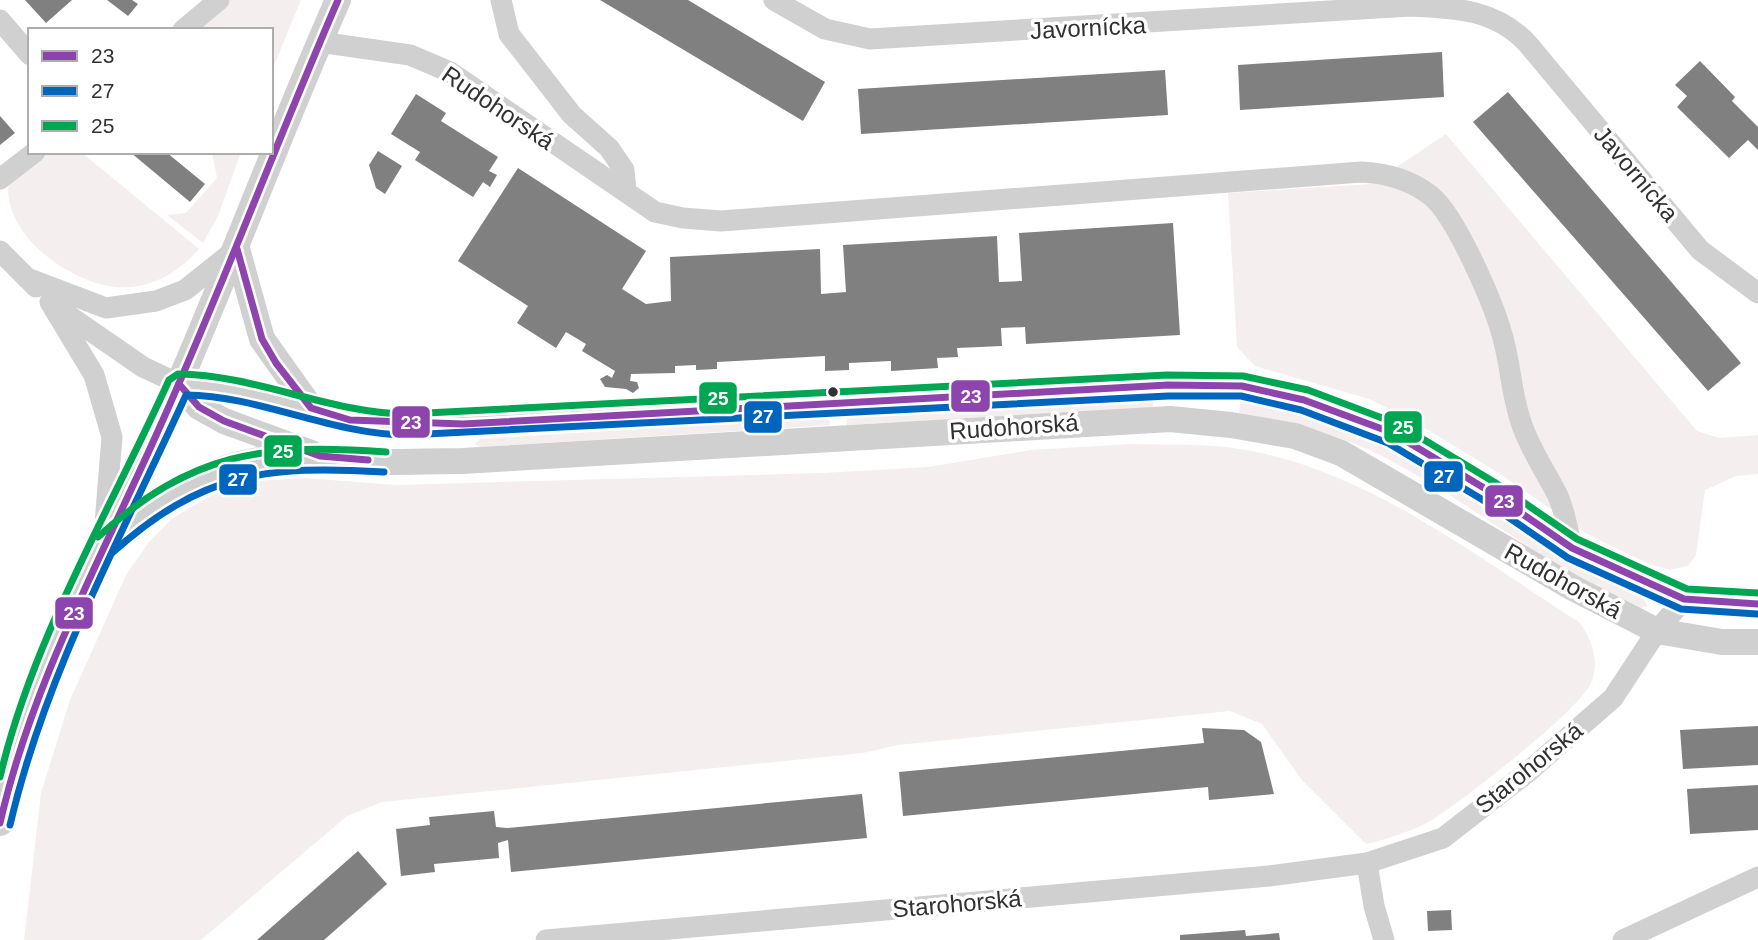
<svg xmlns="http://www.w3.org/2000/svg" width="1758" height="940" font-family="Helvetica,sans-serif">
	<rect width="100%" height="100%" fill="#fff"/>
	<g fill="#f5eeef">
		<polygon points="227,0 301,0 271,73 271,30 191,30"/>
		<polygon points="1446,134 1697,431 1719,438 1758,435 1758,474 1736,476 1705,490 1696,555 1688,566 1669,570 1647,563 1587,534 1497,472 1410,419 1369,399 1255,366 1237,347 1228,193 1371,184"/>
		<path d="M50 152H81L199 249C182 269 157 285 131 287 82 293 0 237 9 182Z"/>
		<polygon points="212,152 241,152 218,216 203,243 167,215 186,213 217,178"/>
		<polygon points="1153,399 1153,408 847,425 847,417"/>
		<path d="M1240 402C1288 411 1338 423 1383 443 1474 485 1549 562 1643 597L1647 606 1639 609C1548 568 1471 502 1382 456 1338 434 1287 421 1239 414Z"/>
		<polygon points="829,417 830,425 480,447 475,444 480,439"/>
		<path d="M1130 444C1168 445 1208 443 1246 450 1370 472 1475 556 1579 622 1592 639 1600 662 1591 683 1580 710 1461 802 1432 820 1413 831 1388 839 1366 844L1301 779 1262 724 1230 711 898 745 863 753 382 802 347 816 201 940H24L41 793 70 700 126 575 149 542 173 518 212 495 254 481 305 478 396 485 822 473 928 467 1031 450Z"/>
	</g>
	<g fill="#808080">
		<polygon points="25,0 72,0 46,23"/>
		<polygon points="107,0 132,0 138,4 128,16"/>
		<polygon points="600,0 688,0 825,82 803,121"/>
		<polygon points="1442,52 1444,97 1240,110 1238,65"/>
		<polygon points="1700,61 1735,97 1732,101 1758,127 1758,150 1748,140 1729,158 1677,107 1687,96 1675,85"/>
		<polygon points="1165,70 1168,115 861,134 858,89"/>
		<polygon points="1508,92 1741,363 1708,391 1473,122"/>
		<polygon points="416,94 446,113 441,121 498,157 489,171 497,175 490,187 483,182 473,197 415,160 420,152 391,134"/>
		<polygon points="0,116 15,133 0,145"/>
		<polygon points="378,151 402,166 385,194 376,188 369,165"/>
		<polygon points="130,152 166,152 205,184 190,202"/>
		<polygon points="518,168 646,251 622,289 646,304 671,301 670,257 820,249 821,294 846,292 843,245 997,236 999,282 1022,281 1019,233 1173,223 1180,335 1026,344 1025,327 1001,328 1002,346 957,348 958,357 937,358 938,368 891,371 891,361 849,363 849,370 825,371 825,356 717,362 717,369 696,370 696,365 675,366 675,373 631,374 630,381 637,382 639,388 633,393 626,389 605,387 600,379 607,375 612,378 615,371 582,351 586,344 566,332 556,348 517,323 528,306 458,261"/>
		<polygon points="1758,726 1758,765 1683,769 1680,730"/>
		<polygon points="1202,728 1244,730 1261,742 1274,794 1209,800 1208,787 903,816 899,772 1204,743"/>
		<polygon points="1758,785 1758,830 1690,834 1687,789"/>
		<polygon points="862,794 867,838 511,872 508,840 498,843 499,858 434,864 435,872 401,876 396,829 430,825 429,817 494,811 496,827 507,828"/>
		<polygon points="358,851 387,884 349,918 324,940 257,940"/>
		<polygon points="1451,910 1452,930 1428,931 1427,911"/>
		<polygon points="1245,930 1246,936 1279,933 1280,940 1180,940 1180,935"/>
	</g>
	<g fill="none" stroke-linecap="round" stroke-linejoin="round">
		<g stroke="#d0d0d0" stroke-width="21">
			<polyline points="501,0 509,34 572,115 609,148 624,170 626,192"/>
			<path d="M774 0 825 29 870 39 1411 6C1455 8 1495 9 1527 43L1700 250 1758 293"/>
			<polyline points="0,20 30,55"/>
			<polyline points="183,30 219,0"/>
			<path d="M319 42 410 55 450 72 655 212 683 218 721 221 1361 172C1386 173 1409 179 1430 195 1456 215 1496 308 1504 342 1511 369 1512 398 1522 425 1531 451 1546 472 1558 496 1565 512 1568 531 1572 548"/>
			<polyline points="0,179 35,152"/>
			<polyline points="0,251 36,287"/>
			<polyline points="27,278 106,308 156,301 185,290 235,250"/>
			<polyline points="50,302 94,375 112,437 104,536"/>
			<polyline points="59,309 143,367 179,384"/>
			<polyline points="1367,863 1374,906 1384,940"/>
			<polyline points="546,940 1269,876 1367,863 1443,838 1528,772 1613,698 1657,631 1684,599"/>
			<polyline points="1623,940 1758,877"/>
		</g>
		<g stroke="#d0d0d0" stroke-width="26">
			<polyline points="237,249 262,339 311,408"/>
			<path d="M179 384C239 382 292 409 350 420 387 427 426 424 463 424L1168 385 1242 386 1304 400 1393 433 1489 491 1572 548 1684 599 1758 604"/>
			<polyline points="179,384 199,407 224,421 311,453"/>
			<path d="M103 547C142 508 198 470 254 461 299 454 342 460 387 462 412 462 437 461 462 461L1170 419 1231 425 1295 436 1341 453 1573 588 1657 631 1722 642H1758"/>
			<path d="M0 823C26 684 101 558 158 431 222 289 275 142 338 0"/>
		</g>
		<g stroke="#fff" stroke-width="12">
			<g id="bus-1">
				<polyline points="237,249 262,339 276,363 311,408 350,420 463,424 1168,385 1242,386 1304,400 1393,433 1489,491 1572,548 1684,599 1758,604"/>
				<polyline points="179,384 199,407 224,421 320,456 368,460"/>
				<path d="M0 823C32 683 100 561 158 431 222 289 276 143 338 0"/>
			</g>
		</g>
		<g stroke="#fff" stroke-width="12">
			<g id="bus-2">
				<path d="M112 553C202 472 267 465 384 472"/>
				<path d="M10 825C46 671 121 538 186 395 261 396 329 434 407 435L1168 396H1241L1301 410 1388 443 1483 500 1568 558 1681 609 1757 614"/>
			</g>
		</g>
		<g stroke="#fff" stroke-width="12">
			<g id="bus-3">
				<path d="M98 537C192 452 263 443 386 452"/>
				<path d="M0 777C33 637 111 509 169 380L178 374C257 375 328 413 407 414L1167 375 1243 376 1308 390 1398 424 1494 482 1577 539 1687 589 1758 593"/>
			</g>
		</g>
		<use href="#bus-1" stroke="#8e44ad" stroke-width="7"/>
		<use href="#bus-2" stroke="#0065bd" stroke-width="7"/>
		<use href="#bus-3" stroke="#00a651" stroke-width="7"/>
	</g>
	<circle fill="#313131" stroke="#fff" stroke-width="2.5" cx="833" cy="392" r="6"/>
	<g text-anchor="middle" stroke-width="7" stroke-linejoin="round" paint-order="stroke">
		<g font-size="24" fill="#313131" stroke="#fff">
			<text transform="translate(1088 28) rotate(-3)" y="8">Javornícka</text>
			<text transform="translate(498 108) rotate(34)" y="8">Rudohorská</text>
			<text transform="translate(1636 174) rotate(50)" y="8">Javornícka</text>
			<text transform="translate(1014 427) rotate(-4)" y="8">Rudohorská</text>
			<text transform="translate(1563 581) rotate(29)" y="8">Rudohorská</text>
			<text transform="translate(1529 768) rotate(-39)" y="8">Starohorská</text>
			<text transform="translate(957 904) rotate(-5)" y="8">Starohorská</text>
		</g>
	</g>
	<g stroke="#fff" stroke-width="2.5">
		<rect x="950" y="379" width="41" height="34" rx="7" fill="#8e44ad"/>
		<rect x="698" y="381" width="40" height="34" rx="7" fill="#00a651"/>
		<rect x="743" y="400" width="40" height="34" rx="7" fill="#0065bd"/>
		<rect x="391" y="405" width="40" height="34" rx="7" fill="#8e44ad"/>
		<rect x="1383" y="410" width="40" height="34" rx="7" fill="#00a651"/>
		<rect x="263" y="434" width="40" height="34" rx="7" fill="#00a651"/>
		<rect x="1423" y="460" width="41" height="33" rx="7" fill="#0065bd"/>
		<rect x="218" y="463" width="40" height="33" rx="7" fill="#0065bd"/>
		<rect x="1484" y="484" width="40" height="34" rx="7" fill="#8e44ad"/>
		<rect x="54" y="596" width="40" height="34" rx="7" fill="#8e44ad"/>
	</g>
	<g font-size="19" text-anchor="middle" font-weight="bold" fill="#fff">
		<text x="971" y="403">23</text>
		<text x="718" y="405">25</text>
		<text x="763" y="423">27</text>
		<text x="411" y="429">23</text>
		<text x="1403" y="434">25</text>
		<text x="283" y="458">25</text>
		<text x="1444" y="483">27</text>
		<text x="238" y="486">27</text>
		<text x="1504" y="508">23</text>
		<text x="74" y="620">23</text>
	</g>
	<rect x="28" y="28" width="245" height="126" fill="#ffffff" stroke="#adadad" stroke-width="2"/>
	<rect x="42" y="51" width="35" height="10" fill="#8e44ad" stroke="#adadad" stroke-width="2"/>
	<text x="91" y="63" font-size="21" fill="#313131">23</text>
	<rect x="42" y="86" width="35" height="10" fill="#0065bd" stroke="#adadad" stroke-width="2"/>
	<text x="91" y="98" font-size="21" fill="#313131">27</text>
	<rect x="42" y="121" width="35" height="10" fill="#00a651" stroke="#adadad" stroke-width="2"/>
	<text x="91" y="133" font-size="21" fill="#313131">25</text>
</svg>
